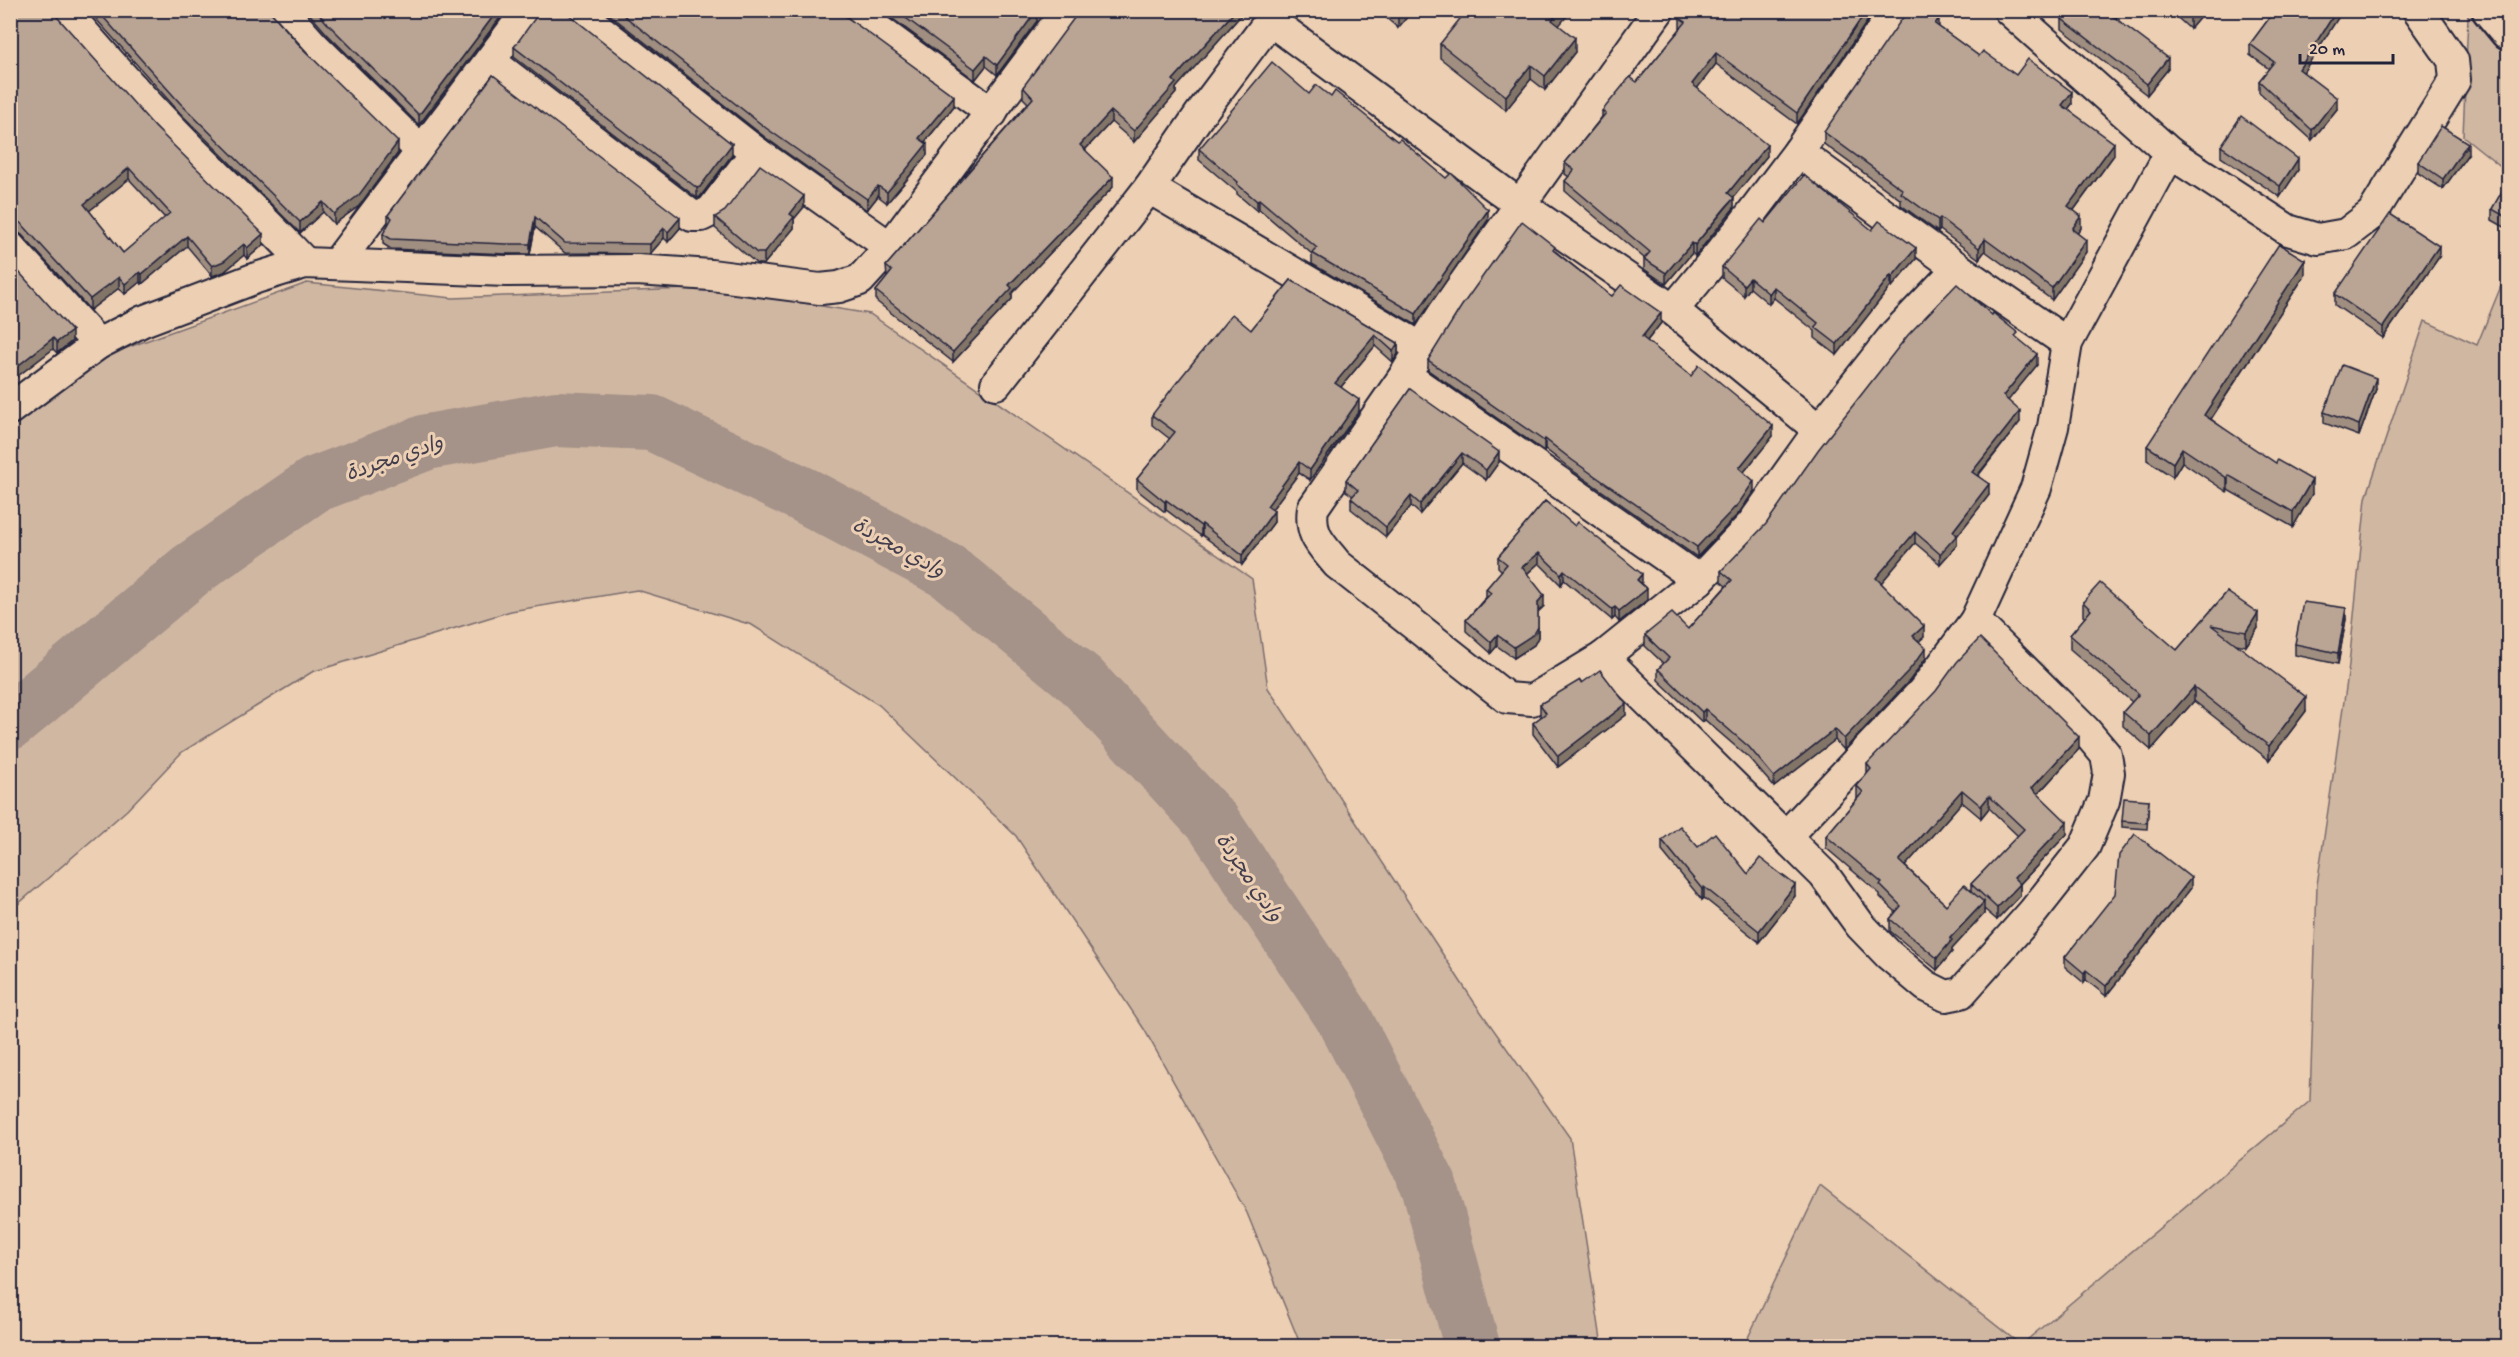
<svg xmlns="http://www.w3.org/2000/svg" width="2519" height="1357" font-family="'Gochi Hand','Playpen Sans Arabic',sans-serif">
	<rect width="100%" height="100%" fill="#edd0b3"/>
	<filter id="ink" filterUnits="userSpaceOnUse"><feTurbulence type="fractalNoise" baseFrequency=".0167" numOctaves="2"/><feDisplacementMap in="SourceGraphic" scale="12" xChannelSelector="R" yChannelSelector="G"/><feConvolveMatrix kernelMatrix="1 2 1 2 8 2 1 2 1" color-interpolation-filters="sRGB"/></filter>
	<g filter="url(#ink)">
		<g fill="#d0b7a2" stroke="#796c6e" stroke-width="1.5">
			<polygon points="2463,11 2508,11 2508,172 2463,136 2468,16"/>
			<polygon points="2508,269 2508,1346 1744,1346 1820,1186 2021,1345 2310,1101 2317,885 2348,674 2366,498 2425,321 2477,345"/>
			<polygon points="307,283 453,298 713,288 870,314 1252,579 1268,688 1474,1002 1570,1138 1602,1346 1301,1346 1247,1213 1144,1029 1016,836 879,705 752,625 637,590 511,611 312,672 182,752 127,810 11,910 11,428 104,356"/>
		</g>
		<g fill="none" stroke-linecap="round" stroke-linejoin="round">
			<polyline stroke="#a59288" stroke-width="56" points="10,722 191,570 314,485 427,442 556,419 652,423 804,495 949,572 1081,680 1214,824 1345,1020 1429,1185 1472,1346"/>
			<g stroke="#22223b" stroke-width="34">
				<g id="street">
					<path d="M64 10C109 62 155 114 204 162 238 196 273 228 305 263"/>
					<polyline points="282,10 314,46 421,151"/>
					<polyline points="575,10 756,152 890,247"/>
					<polyline points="851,10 992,113"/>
					<path d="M1659 10 1447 307 1405 375 1313 508C1309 535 1321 544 1337 564L1507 698 1532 700 1603 657 1699 580 1752 524 1819 430 1895 334 1958 268"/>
					<polyline points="2009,10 2170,153 2288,230 2318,239 2346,234 2372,214 2455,80 2453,60 2418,10"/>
					<polyline points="1271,21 1519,204 1673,310 1819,430"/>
					<polyline points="490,61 692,216 701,216 711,211 756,152"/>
					<polyline points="1798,152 1958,268 2067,343"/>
					<polyline points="1149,188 1420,347"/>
					<polyline points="10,247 98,344"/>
					<polyline points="337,263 528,10"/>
					<polyline points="1673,310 1739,230 1798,152 1896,10"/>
					<polyline points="1405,375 1699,580"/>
					<polyline points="996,384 1149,188 1200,114 1278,10"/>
					<polyline points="10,409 98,344 143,321 256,278 305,263 506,271 637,270 711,275 820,289 839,287 860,280 890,247 1067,10"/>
					<polyline points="1603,657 1824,875 1860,925 1889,955 1926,986 1946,996 1961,993 2033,912 2085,846 2104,801 2109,773 2106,755 2085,730 1975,621"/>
					<polyline points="1786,836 1923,691 1975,621 2036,488 2053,427 2067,343 2170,153"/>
				</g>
			</g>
			<g stroke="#22223b" stroke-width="38">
				<polyline id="primary" points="2489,10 2508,33"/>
			</g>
			<use href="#street" stroke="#edd0b3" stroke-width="30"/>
			<use href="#primary" stroke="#edd0b3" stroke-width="33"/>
		</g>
		<g fill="#a08e80" stroke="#22223b" stroke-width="1.5" fill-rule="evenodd">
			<path d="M10 10 155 127 263 245 247 259 244 255 224 272 212 276 187 246 142 284 140 282 125 294 119 288 90 310 22 235 16 231 10 230ZM129 179 165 218 123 253 89 211Z"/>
			<polygon points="88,10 269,10 398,153 359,206 334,224 323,212 300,233 180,113"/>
			<polygon points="306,10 506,10 419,125 327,34"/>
			<polygon points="604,10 839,10 954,106 925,142 927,155 906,181 887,203 878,196 867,210 766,138"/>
			<polygon points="881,10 1037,10 1037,21 997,75 986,66 975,80"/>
			<polygon points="1243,10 1243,13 1176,88 1176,93 1134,142 1111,122 1085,150 1113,187 1012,293 1012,299 953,362 876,301 876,291 887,278 886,266 1028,103 1023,98 1023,87 1139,17"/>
			<polygon points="1377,10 1413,10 1398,28"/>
			<polygon points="1685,10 1875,10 1797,124 1716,64 1697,88 1767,156 1733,197 1734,208 1725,219 1695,256 1692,253 1666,284 1644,269 1644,258 1565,191 1565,181 1569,177 1565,174 1565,163 1602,117 1602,111 1637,82 1680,29 1680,18"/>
			<polygon points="2069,10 2121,10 2116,18 2168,69 2147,95 2062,29 2062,19"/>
			<polygon points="2169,10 2206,10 2190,29"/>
			<polygon points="2268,10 2343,10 2303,72 2337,109 2312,140 2259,92 2259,81 2269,69 2250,55 2250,44 2268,20"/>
			<polygon points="564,13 732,155 700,197 697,198 514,57 514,47"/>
			<polygon points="1559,26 1575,52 1545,90 1531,79 1506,110 1440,58 1440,44"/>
			<polygon points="1939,27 1979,56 2072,104 2068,109 2114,155 2074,210 2081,228 2077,233 2086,252 2052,300 1985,251 1979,259 1940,230 1938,232 1901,205 1901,200 1824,144 1824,132"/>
			<polygon points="493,75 680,228 668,242 664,238 650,254 565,253 535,227 530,254 506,254 391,249 383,244 383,234 388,225 388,215"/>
			<polygon points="1309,94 1488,220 1416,325 1312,264 1312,254 1259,209 1257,211 1237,194 1237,192 1199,160 1199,149"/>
			<polygon points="2221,146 2298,170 2280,197 2221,157"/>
			<polygon points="2468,154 2443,189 2418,173 2418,162"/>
			<polygon points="2508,181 2508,229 2492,220 2492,209"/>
			<polygon points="804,207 794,219 794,228 764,264 757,264 715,228 715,217"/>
			<polygon points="1765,223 1872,230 1916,259 1892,287 1891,286 1837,355 1815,338 1815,331 1774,298 1769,304 1750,288 1744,296 1722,278 1722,267"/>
			<polygon points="1555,251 1610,295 1661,323 1647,341 1691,376 1773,436 1744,472 1754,491 1739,513 1697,557 1572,470 1545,449 1544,451 1428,370 1428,360"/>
			<polygon points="2439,257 2383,338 2335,305 2335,294"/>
			<polygon points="10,262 72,341 57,353 53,349 10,382"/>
			<polygon points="2305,275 2211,419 2312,494 2293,527 2228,490 2227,492 2182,462 2173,477 2147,460 2147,446"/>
			<polygon points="1291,280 1398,343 1398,354 1393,362 1375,346 1341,387 1359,411 1310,480 1299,473 1272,509 1274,522 1242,565 1202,535 1201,536 1166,510 1165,512 1137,490 1137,479 1170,439 1152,425 1152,415 1251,330"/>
			<polygon points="2018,339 2037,365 2008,400 2020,422 1978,476 1989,495 1957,536 1957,545 1940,564 1915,543 1881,583 1924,637 1919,641 1926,658 1910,680 1844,750 1835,740 1774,787 1749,758 1705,720 1702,722 1658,680 1658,669 1664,664 1645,646 1645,635 1688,629 1726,586 1721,582 1721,571"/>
			<polygon points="1410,389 1499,462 1486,480 1462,463 1420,514 1411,506 1386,537 1351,509 1351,498 1353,496 1346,491 1346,480"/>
			<polygon points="2376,389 2359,436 2324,423 2324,412"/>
			<polygon points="1545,501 1642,584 1647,600 1619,622 1615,617 1612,620 1564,580 1561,585 1539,563 1527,574 1544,606 1538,612 1538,637 1534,645 1514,658 1497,646 1491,653 1466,631 1466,620 1486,597 1486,589 1502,571 1498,567 1498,557"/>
			<polygon points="2227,592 2258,628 2246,646 2236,644 2306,711 2269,760 2194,701 2151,750 2123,726 2123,712 2132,702 2070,649 2070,635 2085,618 2083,616 2083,602 2177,650"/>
			<polygon points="2346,619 2338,664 2295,655 2295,644"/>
			<polygon points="1582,683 1626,715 1558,767 1533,734 1533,723 1541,717 1540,715 1540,704"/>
			<path d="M2079 749 2038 794 2067 834 2020 884V896L1997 920 1984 909V914L1952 949V952L1937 970 1890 931V919L1896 912 1880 897V894L1826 848V836L1857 799V786L1867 775V764ZM1962 802 1981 818 1989 808 2018 836 1971 884V891L1946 905 1905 866Z"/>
			<polygon points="2149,800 2147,829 2122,827 2122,821"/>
			<polygon points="1662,840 1698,847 1748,874 1795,896 1759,942 1704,898 1702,900 1662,851"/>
			<polygon points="2191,888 2106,996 2086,980 2084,983 2065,967 2065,957"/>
		</g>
		<g fill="#827468" stroke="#22223b" stroke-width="1.5">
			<polygon points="498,10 506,10 419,125 419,115"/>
			<polygon points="1037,10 1037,21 997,75 997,65"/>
			<polygon points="1236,10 1243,10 1243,13 1176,88 1176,93 1134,142 1134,131 1173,80"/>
			<polygon points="1401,10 1413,10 1398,28 1398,14"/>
			<polygon points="1560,10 1572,10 1552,34 1552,20"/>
			<polygon points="1867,10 1875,10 1797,124 1797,113"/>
			<polygon points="2114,10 2121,10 2111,25 2111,15"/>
			<polygon points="2197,10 2206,10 2190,29 2190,18"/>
			<polygon points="2337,10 2343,10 2299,79 2299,69"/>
			<polygon points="1939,18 1939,29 1935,24"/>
			<polygon points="1575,38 1575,52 1545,90 1545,76"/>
			<polygon points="1716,53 1716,64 1692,95 1692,84"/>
			<polygon points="986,56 986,66 975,80 975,69"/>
			<polygon points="2168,58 2168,69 2147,95 2147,84"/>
			<polygon points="1531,65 1531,79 1506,110 1506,96"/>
			<polygon points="2072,92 2072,104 2062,117 2062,105"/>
			<polygon points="954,96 954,106 919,149 919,138"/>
			<polygon points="2337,98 2337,109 2312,140 2312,130"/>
			<polygon points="1111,111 1111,122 1080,155 1080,145"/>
			<polygon points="398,142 398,153 359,206 334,224 334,214"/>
			<polygon points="2114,143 2114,155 2068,218 2068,206"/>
			<polygon points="2468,143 2468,154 2443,189 2443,179"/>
			<polygon points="732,144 732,155 700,197 697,198 697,188"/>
			<polygon points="927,144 927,155 887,203 887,192"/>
			<polygon points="1767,145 1767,156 1728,204 1728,193"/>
			<polygon points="2298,159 2298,170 2280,197 2280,186"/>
			<polygon points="129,168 129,179 84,215 84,204"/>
			<polygon points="1113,177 1113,187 1012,293 1012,299 953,362 953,352 1009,285"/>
			<polygon points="878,186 878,196 867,210 867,199"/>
			<polygon points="804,196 804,207 794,219 794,228 764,264 764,253 790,214"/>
			<polygon points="1734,198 1734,208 1695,256 1695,245"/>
			<polygon points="1259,199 1259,209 1257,211 1257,201"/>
			<polygon points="323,202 323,212 300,233 300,222"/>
			<polygon points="1488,210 1488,220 1416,325 1416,314"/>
			<polygon points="2081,216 2081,228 2072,241 2072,229"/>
			<polygon points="535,217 535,227 530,254 530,244"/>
			<polygon points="680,218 680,228 668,242 668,232"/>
			<polygon points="1940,218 1940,230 1938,232 1938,220"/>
			<polygon points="664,228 664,238 650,254 650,244"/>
			<polygon points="263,234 263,245 247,259 247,248"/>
			<polygon points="187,236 187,246 142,284 142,274"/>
			<polygon points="1985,239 1985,251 1979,259 1979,248"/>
			<polygon points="2086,240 2086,252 2052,300 2052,288"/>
			<polygon points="1692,243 1692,253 1666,284 1666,273"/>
			<polygon points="244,244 244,255 224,272 212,276 212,266"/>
			<polygon points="2439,246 2439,257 2383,338 2383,327"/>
			<polygon points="1916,248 1916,259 1892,287 1892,277"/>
			<polygon points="2305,260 2305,275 2204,429 2204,415"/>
			<polygon points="140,272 140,282 125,294 125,284"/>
			<polygon points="1891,275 1891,286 1837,355 1837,344"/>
			<polygon points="119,277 119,288 90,310 90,299"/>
			<polygon points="1750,278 1750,288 1744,296 1744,285"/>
			<polygon points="1774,287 1774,298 1769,304 1769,294"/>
			<polygon points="1661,313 1661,323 1642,347 1642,337"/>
			<polygon points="72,331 72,341 57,353 57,342"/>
			<polygon points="1375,335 1375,346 1335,394 1335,383"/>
			<polygon points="53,338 53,349 10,382 10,372"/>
			<polygon points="1398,343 1398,354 1393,362 1393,351"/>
			<polygon points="2037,354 2037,365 2003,407 2003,396"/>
			<polygon points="2376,378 2376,389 2359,436 2359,425"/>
			<polygon points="1359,400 1359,411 1310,480 1310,470"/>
			<polygon points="2020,411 2020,422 1972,482 1972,472"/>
			<polygon points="1773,426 1773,436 1739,478 1739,468"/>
			<polygon points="1545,439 1545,449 1544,451 1544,441"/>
			<polygon points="2182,448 2182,462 2173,477 2173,463"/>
			<polygon points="1499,452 1499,462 1486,480 1486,470"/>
			<polygon points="1462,453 1462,463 1420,514 1420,504"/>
			<polygon points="1299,462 1299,473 1267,516 1267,506"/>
			<polygon points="2228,475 2228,490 2227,492 2227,478"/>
			<polygon points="2312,480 2312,494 2293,527 2293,512"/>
			<polygon points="1754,481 1754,491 1739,513 1697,557 1697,547"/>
			<polygon points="1989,484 1989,495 1957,536 1957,545 1940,564 1940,554 1953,531"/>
			<polygon points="1411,496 1411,506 1386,537 1386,527"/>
			<polygon points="1166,500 1166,510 1165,512 1165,502"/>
			<polygon points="1274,511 1274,522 1242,565 1242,555"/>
			<polygon points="1202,524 1202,535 1201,536 1201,526"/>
			<polygon points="1915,532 1915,543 1876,589 1876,578"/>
			<polygon points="1539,553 1539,563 1522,578 1522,567"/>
			<polygon points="1564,570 1564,580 1561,585 1561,574"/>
			<polygon points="1642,574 1642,584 1637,580"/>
			<polygon points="1647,589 1647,600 1619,622 1619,611"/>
			<polygon points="1544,595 1544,606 1538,612 1538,602"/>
			<polygon points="1615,607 1615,617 1612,620 1612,609"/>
			<polygon points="2346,608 2346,619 2338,664 2338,653"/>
			<polygon points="2258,613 2258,628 2246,646 2246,632"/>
			<polygon points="1924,626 1924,637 1913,647 1913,636"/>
			<polygon points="1538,627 1538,637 1534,645 1514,658 1514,647"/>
			<polygon points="1497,635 1497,646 1491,653 1491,642"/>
			<polygon points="1926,648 1926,658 1910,680 1844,750 1844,739"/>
			<polygon points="2194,687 2194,701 2151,750 2151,736"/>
			<polygon points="2306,697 2306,711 2269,760 2269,746"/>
			<polygon points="1626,704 1626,715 1558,767 1558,756"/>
			<polygon points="1705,709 1705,720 1702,722 1702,712"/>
			<polygon points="1835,729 1835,740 1774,787 1774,777"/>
			<polygon points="2079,737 2079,749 2032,800 2032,788"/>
			<polygon points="1962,790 1962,802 1899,873 1899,861"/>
			<polygon points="1989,796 1989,808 1981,818 1981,806"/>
			<polygon points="2067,822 2067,834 2014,890 2014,878"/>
			<polygon points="2191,878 2191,888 2106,996 2106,986"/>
			<polygon points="2020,884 2020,896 1997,920 1997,908"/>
			<polygon points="1795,885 1795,896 1759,942 1759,931"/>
			<polygon points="1704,887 1704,898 1702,900 1702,889"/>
			<polygon points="1984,902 1984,914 1952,949 1952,952 1937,970 1937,958 1950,938"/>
			<polygon points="2086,970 2086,980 2084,983 2084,973"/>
		</g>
		<g fill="#baa595" stroke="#22223b" stroke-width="1.5" fill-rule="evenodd">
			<path d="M10 10H51L155 127 263 234 247 248 244 244 224 261 212 266 187 236 142 274 140 272 125 284 119 277 90 299 22 224 16 220H10ZM129 168 170 213 123 253 84 204Z"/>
			<polygon points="97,10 269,10 302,48 398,142 359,195 334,214 323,202 300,222 180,103"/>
			<polygon points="315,10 498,10 419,115 327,23"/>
			<polygon points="541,10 563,10 732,144 700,187 697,188 514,47"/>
			<polygon points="617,10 839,10 841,13 954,96 919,138 927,144 906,170 887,192 878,186 867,199 766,128"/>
			<polygon points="895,10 1037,10 997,65 986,56 975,69"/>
			<polygon points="1080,10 1132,10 1139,17 1145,10 1236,10 1173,80 1176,83 1134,131 1111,111 1080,145 1113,177 1009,285 1012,288 953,352 876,291 892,271 886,266 1033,98 1023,87"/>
			<polygon points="1393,10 1401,10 1398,14"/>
			<polygon points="1467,10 1560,10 1552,20 1575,38 1545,76 1531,65 1506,96 1440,44"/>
			<polygon points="1685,10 1867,10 1797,113 1716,53 1692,84 1767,145 1728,193 1734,198 1725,208 1695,245 1692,243 1666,273 1644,259 1650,252 1565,181 1574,170 1565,163 1606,113 1602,111 1630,77 1637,82 1686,22 1680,18"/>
			<polygon points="1908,10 1931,10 1939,18 1935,24 1979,56 1983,51 2016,75 2028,59 2072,92 2062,105 2114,143 2068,206 2081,216 2072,229 2086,240 2052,288 1985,239 1979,248 1940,218 1938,220 1901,193 1903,190 1824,132"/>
			<polygon points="2069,10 2114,10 2111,15 2168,58 2147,84 2062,19"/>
			<polygon points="2181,10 2197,10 2190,18"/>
			<polygon points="2270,10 2337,10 2299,69 2337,98 2312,130 2259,81 2274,62 2250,44 2273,13"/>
			<polygon points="1272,62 1309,94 1316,85 1331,97 1335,91 1397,141 1400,139 1446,178 1451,173 1488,210 1416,314 1312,253 1317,248 1259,199 1257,201 1237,184 1238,182 1199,149"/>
			<polygon points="493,75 680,218 668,232 664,228 650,244 565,243 535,217 530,244 506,244 391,239 383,234 392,218 388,215"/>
			<polygon points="2241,116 2298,159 2280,186 2221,146"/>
			<polygon points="2441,126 2468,143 2443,179 2418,162"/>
			<polygon points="760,165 804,196 790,214 794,217 764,253 757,253 715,217 725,211"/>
			<polygon points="1804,175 1872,230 1879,221 1916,248 1892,277 1891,275 1837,344 1815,327 1818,323 1774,287 1769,294 1750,278 1744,285 1722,267 1761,219 1765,223"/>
			<polygon points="2508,181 2508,218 2492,209"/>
			<polygon points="2390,214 2439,246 2383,327 2335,294"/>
			<polygon points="1522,221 1555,247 1553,250 1610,295 1612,296 1621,285 1661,313 1642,337 1691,376 1699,365 1773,426 1739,468 1754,481 1739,503 1697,547 1572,460 1545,439 1544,441 1428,360 1461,307"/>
			<polygon points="2279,244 2305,260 2204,415 2276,463 2277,460 2312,480 2293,512 2228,475 2227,478 2182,448 2173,463 2147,446"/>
			<polygon points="10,262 72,331 57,342 53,338 10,372"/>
			<polygon points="1291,280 1398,343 1393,351 1375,335 1335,383 1359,400 1310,470 1299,462 1267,506 1274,511 1242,555 1202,524 1201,526 1166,500 1165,502 1137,479 1175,432 1152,415 1174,386 1232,314 1251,330"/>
			<polygon points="1957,284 1992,315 1993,313 2018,333 2015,336 2037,354 2003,396 2020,411 1972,472 1989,484 1953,531 1957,535 1940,554 1915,532 1876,578 1924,626 1913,636 1926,648 1910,669 1844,739 1835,729 1774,777 1749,747 1705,709 1702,712 1658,669 1669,658 1645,635 1672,613 1688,629 1732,580 1721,571 1766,524 1818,450 1908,335"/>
			<polygon points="2342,365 2376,378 2359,425 2324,412"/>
			<polygon points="1410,389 1499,452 1486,470 1462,453 1420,504 1411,496 1386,527 1351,498 1358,490 1346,480"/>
			<polygon points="1545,501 1575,526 1578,522 1642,574 1637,580 1647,589 1619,611 1615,607 1612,609 1564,570 1561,574 1539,553 1522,567 1544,595 1538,602 1538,627 1534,634 1514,647 1497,635 1491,642 1466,620 1491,593 1486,589 1507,564 1498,557"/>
			<polygon points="2100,583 2177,650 2227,592 2258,613 2246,632 2211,625 2306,697 2269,746 2194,687 2151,736 2123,712 2139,694 2070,635 2091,610 2083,602"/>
			<polygon points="2303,602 2346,608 2338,653 2295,644"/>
			<polygon points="1980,638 2079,737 2032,788 2067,822 2014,878 2020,884 1997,908 1971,884 2024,829 1989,796 1981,806 1962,790 1899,861 1946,905 1964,885 1984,902 1950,938 1952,940 1937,958 1890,919 1901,906 1880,885 1882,883 1826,836 1863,792 1857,786 1871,769 1867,764 1936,691 1957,662"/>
			<polygon points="1600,670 1626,704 1558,756 1533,723 1546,713 1540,704 1580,680 1582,683"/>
			<polygon points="2124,798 2149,800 2147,823 2122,821"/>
			<polygon points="1680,826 1698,847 1715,833 1748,874 1760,858 1795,885 1759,931 1704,887 1702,889 1662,840"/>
			<polygon points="2135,834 2191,878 2106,986 2086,970 2084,973 2065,957 2115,894 2119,855"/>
		</g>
	</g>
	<g text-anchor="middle" stroke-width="6" stroke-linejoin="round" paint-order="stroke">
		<g font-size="21" font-style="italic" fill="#433e4e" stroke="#edd0b3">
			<text transform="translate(394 457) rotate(-19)" y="7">وادي مجردة</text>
			<text transform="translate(899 547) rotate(29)" y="7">وادي مجردة</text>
			<text transform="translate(1250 877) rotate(56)" y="7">وادي مجردة</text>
		</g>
	</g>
	<rect width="2519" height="1357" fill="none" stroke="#edd0b3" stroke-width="36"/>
	<rect x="18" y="18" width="2483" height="1321" fill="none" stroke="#22223b" stroke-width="2" filter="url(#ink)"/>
	<path d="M2300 54v9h93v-9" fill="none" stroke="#22223b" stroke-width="3"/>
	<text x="2309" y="54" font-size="18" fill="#22223b" stroke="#edd0b3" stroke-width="4.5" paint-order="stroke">20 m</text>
</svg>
